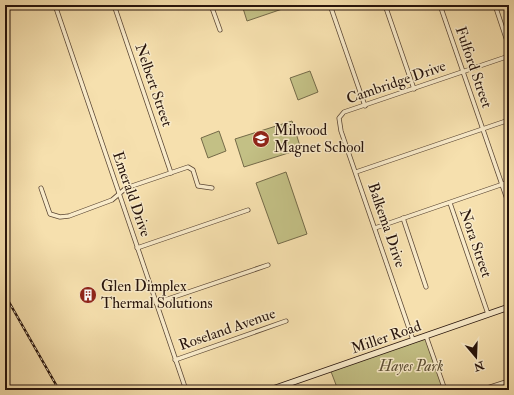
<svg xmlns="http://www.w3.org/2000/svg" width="514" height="395" font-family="'IM FELL Double Pica',serif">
	<rect width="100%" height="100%" fill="#f6e0ae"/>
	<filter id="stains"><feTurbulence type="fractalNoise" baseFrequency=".005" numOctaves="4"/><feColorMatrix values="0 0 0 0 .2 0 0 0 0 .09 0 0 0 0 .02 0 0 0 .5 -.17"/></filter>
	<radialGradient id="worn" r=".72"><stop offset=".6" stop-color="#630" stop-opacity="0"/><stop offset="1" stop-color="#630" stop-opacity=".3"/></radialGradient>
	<g fill="#c3c085" stroke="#746a48">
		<polygon points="242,5 294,5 247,21"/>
		<polygon points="310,71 318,92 298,100 290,78"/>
		<polygon points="292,121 301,149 244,167 235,139"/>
		<polygon points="219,131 226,151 208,158 201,138"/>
		<polygon points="286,172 307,234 278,244 256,183"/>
		<polygon points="426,336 445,390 338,390 330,369"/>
	</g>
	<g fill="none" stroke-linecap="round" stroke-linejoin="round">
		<g stroke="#5a4634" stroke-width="5">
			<g id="street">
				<polyline points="55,5 186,390"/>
				<polyline points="114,5 171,173"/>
				<polyline points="211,5 220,30"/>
				<polyline points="330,5 365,106"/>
				<polyline points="385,5 414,89"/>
				<polyline points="440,5 509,205"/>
				<polyline points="495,5 509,47"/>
				<polyline points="356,172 509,120"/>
				<polyline points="41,188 50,214 60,217 69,216 112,200 126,188 188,167 193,170 198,186 212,188"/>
				<polyline points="450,203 488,314"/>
				<polyline points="403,218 426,287"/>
				<polyline points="375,228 509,182"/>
				<polyline points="137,248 248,210"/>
				<polyline points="156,303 268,265"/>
				<polyline points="426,336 445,390"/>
				<polyline points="413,340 341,131 339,118 344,112 509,56"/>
				<polyline points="175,360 286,321"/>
				<polyline points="481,390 509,381"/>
			</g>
		</g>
		<g stroke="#26130b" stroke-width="7">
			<polyline id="secondary" points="270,390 509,307"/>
		</g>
		<use href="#street" stroke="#f9ebca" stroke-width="3.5"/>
		<use href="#secondary" stroke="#f9ebca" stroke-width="5.5"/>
		<g stroke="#26130b" stroke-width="2.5">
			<polyline id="rail" points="5,295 59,390"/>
		</g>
		<use href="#rail" stroke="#f9ebca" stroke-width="1" stroke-dasharray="3" stroke-linecap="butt"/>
	</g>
	<defs>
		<g id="school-disc" transform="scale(0.9)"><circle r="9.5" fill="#8f2418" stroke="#f9ebca"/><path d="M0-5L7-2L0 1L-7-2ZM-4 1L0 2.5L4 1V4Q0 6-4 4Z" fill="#fff"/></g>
		<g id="building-disc" transform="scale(0.9)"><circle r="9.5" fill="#8f2418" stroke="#f9ebca"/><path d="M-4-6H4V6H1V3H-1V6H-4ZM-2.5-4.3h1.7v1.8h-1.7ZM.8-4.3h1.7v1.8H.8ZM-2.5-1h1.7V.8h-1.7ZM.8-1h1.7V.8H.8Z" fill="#fff"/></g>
	</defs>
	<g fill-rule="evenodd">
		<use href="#school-disc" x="261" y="139"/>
		<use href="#building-disc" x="88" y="295"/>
	</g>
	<g text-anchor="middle" stroke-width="3" stroke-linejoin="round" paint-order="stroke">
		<g font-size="15" fill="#26130b" stroke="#f9ebca">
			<text transform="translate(474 67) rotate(71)" y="5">Fulford Street</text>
			<text transform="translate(396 82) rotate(-19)" y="5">Cambridge Drive</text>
			<text transform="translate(154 85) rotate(71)" y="5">Nelbert Street</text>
			<text transform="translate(132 194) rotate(71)" y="5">Emerald Drive</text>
			<text transform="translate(387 225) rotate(71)" y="5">Balkema Drive</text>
			<text transform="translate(476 243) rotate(71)" y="5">Nora Street</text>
			<text transform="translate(227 329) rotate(-19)" y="5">Roseland Avenue</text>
			<text transform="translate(386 337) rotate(-19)" y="5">Miller Road</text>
		</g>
		<g font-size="15" fill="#26130b" stroke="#f9ebca" text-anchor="start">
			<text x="274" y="135">Milwood<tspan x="274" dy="17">Magnet School</tspan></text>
			<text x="101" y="291">Glen Dimplex<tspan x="101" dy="17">Thermal Solutions</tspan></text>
		</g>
		<g font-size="15" font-style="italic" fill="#5d5036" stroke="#f9ebca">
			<text x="411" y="371">Hayes Park</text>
		</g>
	</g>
	<rect width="514" height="395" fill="none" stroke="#f6e0ae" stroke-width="20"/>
	<rect x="6" y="6" width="502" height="383" fill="none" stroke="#26130b" stroke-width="2"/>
	<rect x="10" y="10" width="494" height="375" fill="none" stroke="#26130b"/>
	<g transform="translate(476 357) rotate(161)" stroke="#f9ebca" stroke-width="3" paint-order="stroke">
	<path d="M0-3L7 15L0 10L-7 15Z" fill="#26130b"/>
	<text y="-6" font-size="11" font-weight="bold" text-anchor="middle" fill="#26130b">N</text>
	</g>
	<rect width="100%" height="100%" filter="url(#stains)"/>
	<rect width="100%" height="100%" fill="url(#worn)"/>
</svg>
